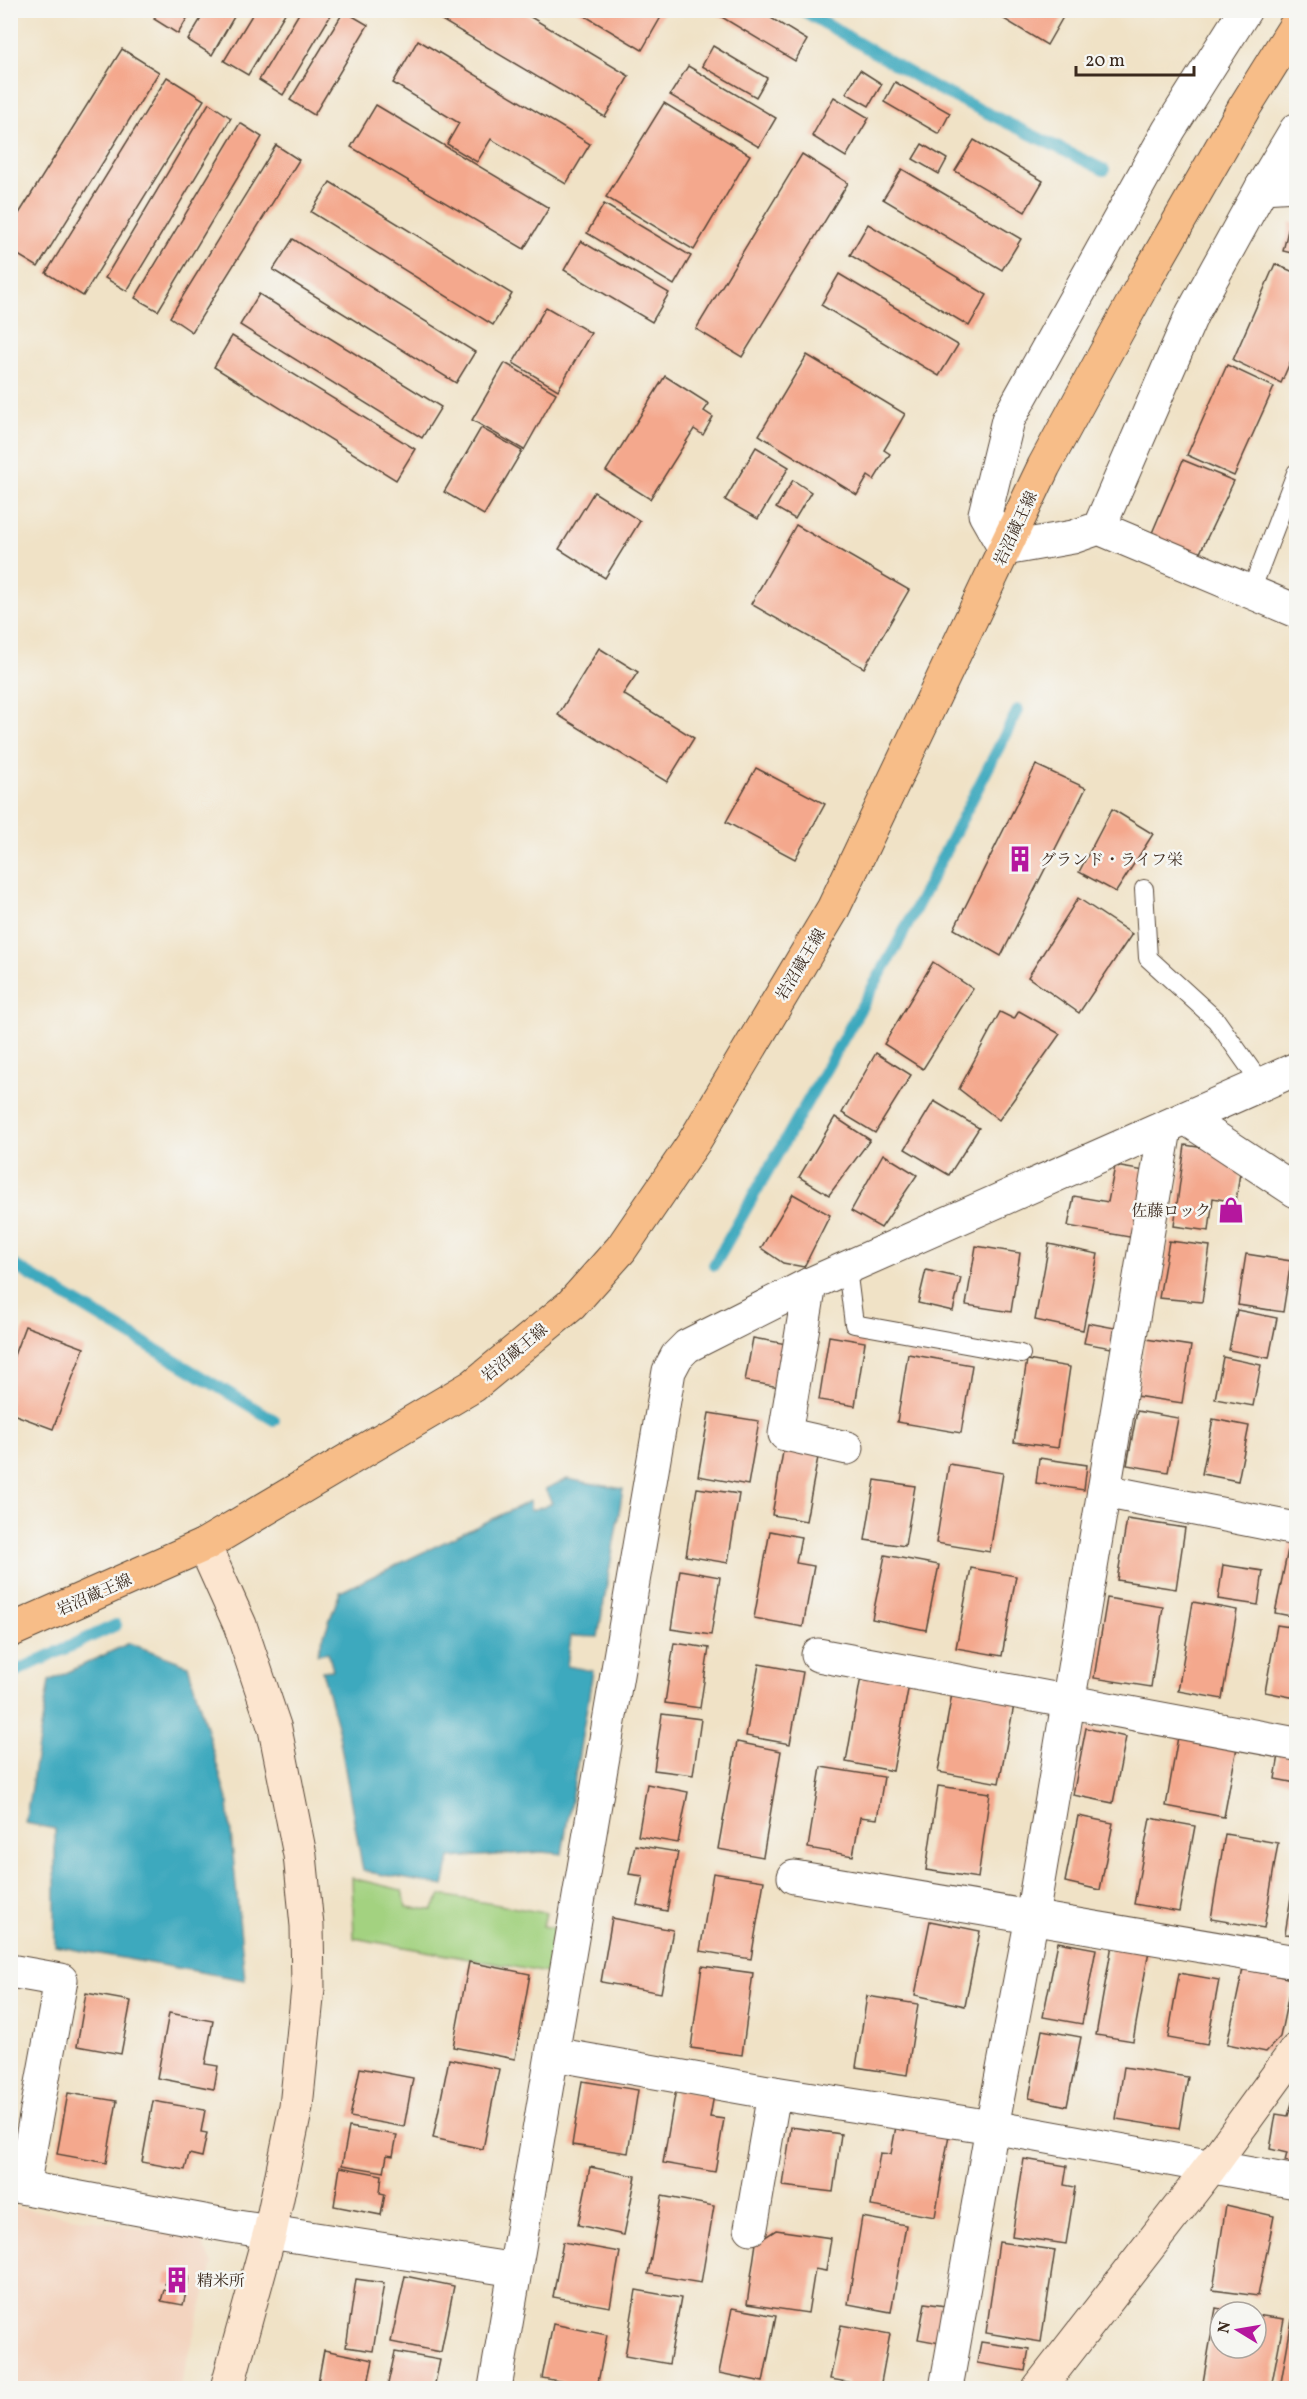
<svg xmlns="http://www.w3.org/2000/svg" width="1307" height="2399" font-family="Vollkorn,'Noto Serif JP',serif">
	<rect width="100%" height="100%" fill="#f6f6f2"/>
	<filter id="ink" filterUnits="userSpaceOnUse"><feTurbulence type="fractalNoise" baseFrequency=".0167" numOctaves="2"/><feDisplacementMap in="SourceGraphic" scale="12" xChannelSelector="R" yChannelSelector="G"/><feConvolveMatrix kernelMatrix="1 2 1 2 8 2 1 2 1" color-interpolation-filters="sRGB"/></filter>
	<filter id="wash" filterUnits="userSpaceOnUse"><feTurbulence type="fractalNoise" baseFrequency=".008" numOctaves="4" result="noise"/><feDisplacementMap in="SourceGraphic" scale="24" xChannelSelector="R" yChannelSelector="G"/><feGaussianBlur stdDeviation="1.35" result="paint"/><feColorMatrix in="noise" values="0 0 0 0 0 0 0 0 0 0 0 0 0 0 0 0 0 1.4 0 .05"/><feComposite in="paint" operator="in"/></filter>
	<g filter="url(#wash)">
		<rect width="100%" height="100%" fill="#f0e2c6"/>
		<polygon fill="#f3d4bf" points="10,2206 199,2239 213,2264 179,2388 11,2388"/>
		<polygon fill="#a3d280" stroke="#6f7e4f" stroke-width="1.5" points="352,1878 402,1890 406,1907 432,1910 441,1895 546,1913 543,1926 555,1928 547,1973 354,1938"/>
		<g fill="#3ea9be" stroke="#3c6a6e" stroke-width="1.5">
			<polygon points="567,1479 623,1489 598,1637 571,1636 567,1666 593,1671 562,1854 542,1852 450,1858 444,1886 363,1871 338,1729 322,1671 333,1670 328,1652 317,1654 340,1592 530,1501 530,1511 552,1503 545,1489"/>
			<polygon points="129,1643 188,1665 228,1803 245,1980 55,1946 55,1829 25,1823 49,1681"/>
		</g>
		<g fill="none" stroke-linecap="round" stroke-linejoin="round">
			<g stroke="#3ea9be" stroke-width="12">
				<polyline points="802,10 932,86 1104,170"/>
				<polyline points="10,1263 274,1420"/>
				<polyline points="714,1265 898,943 1018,710"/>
				<polyline points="10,1674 116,1625"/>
			</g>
		</g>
		<g id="blocks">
			<g fill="#f4a88d">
				<polygon points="159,10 192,10 178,34 154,19"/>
				<polygon points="206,10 238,10 212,55 188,40"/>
				<polygon points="255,10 287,10 248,75 224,61"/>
				<polygon points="301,10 334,10 283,95 259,80"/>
				<polygon points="435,10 519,10 629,76 605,117 433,15"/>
				<polygon points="575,10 665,10 642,50"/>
				<polygon points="710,10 758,10 807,40 795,61"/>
				<polygon points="989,10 1067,10 1047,45"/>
				<polygon points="344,11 368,25 314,115 290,100"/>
				<polygon points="418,40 590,144 566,184 491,139 477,162 447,144 459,123 393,83"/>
				<polygon points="713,46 767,78 756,97 702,66"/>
				<polygon points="122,49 159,72 38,267 10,250 10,228"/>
				<polygon points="688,66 776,118 759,147 670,95"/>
				<polygon points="860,70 882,84 869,106 846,93"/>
				<polygon points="167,77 204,100 83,296 46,273"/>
				<polygon points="895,82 950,113 939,134 884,102"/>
				<polygon points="834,97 869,118 846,157 812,136"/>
				<polygon points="209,103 231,118 127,291 105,278"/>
				<polygon points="664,103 750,155 694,250 606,197"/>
				<polygon points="376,105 549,208 524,249 351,147"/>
				<polygon points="240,123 262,137 158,311 135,298"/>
				<polygon points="974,140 1043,181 1025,212 955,171"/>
				<polygon points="922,144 947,159 939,174 913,159"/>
				<polygon points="276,145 299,160 192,332 170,317"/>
				<polygon points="802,154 848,183 742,357 696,329"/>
				<polygon points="902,169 1021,239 1002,270 883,199"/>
				<polygon points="330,182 512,294 493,325 311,212"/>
				<polygon points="604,204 691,256 674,285 587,233"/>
				<polygon points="1290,222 1296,224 1296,254 1283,251"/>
				<polygon points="868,224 987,295 969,326 850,255"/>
				<polygon points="293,239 475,352 456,383 273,270"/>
				<polygon points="581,241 669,293 652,322 564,270"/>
				<polygon points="1275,264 1296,273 1296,349 1281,383 1233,360"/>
				<polygon points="839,274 958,345 939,376 821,305"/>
				<polygon points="259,294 441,407 422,438 240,325"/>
				<polygon points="546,307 591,333 558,390 513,363"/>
				<polygon points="232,336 415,449 396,480 214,367"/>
				<polygon points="807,355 905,414 884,450 890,454 874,480 868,476 857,495 759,435"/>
				<polygon points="505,363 556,393 524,450 472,420"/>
				<polygon points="1227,365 1274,387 1234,476 1187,455"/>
				<polygon points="665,376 709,404 704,411 713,417 703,435 694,429 650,499 606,471"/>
				<polygon points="481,428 522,451 484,515 444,492"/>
				<polygon points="756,447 789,467 758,519 725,500"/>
				<polygon points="1183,460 1234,481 1197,559 1149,540"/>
				<polygon points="793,480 811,492 795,519 776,508"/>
				<polygon points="594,492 640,521 605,578 559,549"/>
				<polygon points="796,525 909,590 864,668 751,604"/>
				<polygon points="599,648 638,672 623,694 694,738 667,782 558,715"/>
				<polygon points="1036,765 1086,788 1001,956 954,929"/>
				<polygon points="756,768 825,804 795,859 726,822"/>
				<polygon points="1112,809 1153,834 1116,892 1079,872"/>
				<polygon points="1078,898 1132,934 1079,1013 1028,977"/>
				<polygon points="933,962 973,989 923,1069 884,1044"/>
				<polygon points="1019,1011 1060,1034 999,1120 959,1089 1000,1012 1014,1019"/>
				<polygon points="876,1053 911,1075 875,1133 842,1113"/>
				<polygon points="934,1101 979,1128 949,1175 905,1149"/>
				<polygon points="835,1117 870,1140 829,1195 799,1177"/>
				<polygon points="1185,1145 1223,1151 1241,1164 1236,1202 1213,1198 1209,1231 1174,1226"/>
				<polygon points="883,1154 917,1175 881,1228 851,1211"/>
				<polygon points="1115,1166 1151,1172 1140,1239 1068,1226 1074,1196 1108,1202"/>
				<polygon points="793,1194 830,1215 804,1267 783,1263 761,1248"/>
				<polygon points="1169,1241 1210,1246 1202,1302 1159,1298"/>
				<polygon points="1049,1244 1098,1254 1083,1330 1035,1320"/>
				<polygon points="976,1246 1020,1253 1011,1312 966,1305"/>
				<polygon points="1246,1254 1291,1261 1283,1312 1238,1305"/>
				<polygon points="926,1270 961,1278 953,1311 918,1303"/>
				<polygon points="1237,1310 1277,1318 1269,1358 1229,1350"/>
				<polygon points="1088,1323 1115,1328 1111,1348 1084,1343"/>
				<polygon points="25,1326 84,1348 53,1429 10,1413 10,1366"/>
				<polygon points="829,1336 865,1342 855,1406 819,1400"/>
				<polygon points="753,1338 787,1344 779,1387 745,1381"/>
				<polygon points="1146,1339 1191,1346 1182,1403 1136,1396"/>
				<polygon points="908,1354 972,1365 961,1433 897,1422"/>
				<polygon points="1223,1357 1261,1365 1253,1406 1215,1399"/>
				<polygon points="1027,1360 1070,1367 1058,1448 1014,1442"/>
				<polygon points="1137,1411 1178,1418 1168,1472 1127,1465"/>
				<polygon points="709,1413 759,1421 748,1485 698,1476"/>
				<polygon points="1213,1419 1249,1426 1238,1481 1202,1474"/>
				<polygon points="784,1446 819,1452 806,1521 772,1515"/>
				<polygon points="1039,1458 1087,1465 1084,1490 1036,1483"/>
				<polygon points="949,1464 1003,1473 990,1552 936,1543"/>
				<polygon points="875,1480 915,1486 905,1546 865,1540"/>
				<polygon points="697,1488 739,1494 728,1563 686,1556"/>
				<polygon points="1127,1519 1185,1528 1176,1589 1117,1580"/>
				<polygon points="770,1531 801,1537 796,1563 814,1566 803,1627 754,1618"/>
				<polygon points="1291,1535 1296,1536 1296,1617 1275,1613"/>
				<polygon points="885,1555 939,1565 926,1630 872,1619"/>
				<polygon points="1223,1565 1263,1571 1258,1605 1218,1599"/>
				<polygon points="971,1568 1016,1576 1002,1656 956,1648"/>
				<polygon points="680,1570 720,1577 711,1635 671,1629"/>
				<polygon points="1107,1598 1163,1607 1151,1687 1094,1678"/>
				<polygon points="1193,1602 1237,1610 1222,1699 1178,1691"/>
				<polygon points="1277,1625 1296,1628 1296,1698 1265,1692"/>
				<polygon points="674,1643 709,1648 700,1708 665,1703"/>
				<polygon points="759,1664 803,1672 790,1744 746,1736"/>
				<polygon points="862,1671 910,1679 893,1771 846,1762"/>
				<polygon points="953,1688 1015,1700 999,1783 938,1772"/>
				<polygon points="662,1714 701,1719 693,1775 654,1770"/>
				<polygon points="1086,1728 1126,1737 1113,1803 1073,1795"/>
				<polygon points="1179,1731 1238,1742 1224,1817 1166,1806"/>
				<polygon points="737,1742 781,1751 763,1857 718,1849"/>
				<polygon points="1280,1749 1296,1752 1296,1783 1275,1779"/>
				<polygon points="821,1767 884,1777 877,1819 860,1817 853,1856 808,1848"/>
				<polygon points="647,1784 688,1792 678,1843 638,1836"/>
				<polygon points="938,1786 990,1793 978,1878 926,1870"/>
				<polygon points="1078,1816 1113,1823 1100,1890 1065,1882"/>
				<polygon points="1150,1818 1195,1826 1179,1912 1134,1904"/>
				<polygon points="1225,1834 1278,1843 1264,1928 1211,1919"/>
				<polygon points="635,1845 678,1852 667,1911 637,1905 643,1876 629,1874"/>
				<polygon points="1295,1872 1296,1872 1296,1935 1285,1934"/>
				<polygon points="713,1873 764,1881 751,1959 700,1951"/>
				<polygon points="612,1918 673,1930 661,1993 601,1982"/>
				<polygon points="930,1921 980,1931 965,2006 915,1995"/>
				<polygon points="1113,1939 1150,1945 1133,2041 1096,2035"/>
				<polygon points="1058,1942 1096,1949 1082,2024 1043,2017"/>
				<polygon points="469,1962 530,1974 515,2059 453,2047"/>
				<polygon points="702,1966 753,1973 742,2055 691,2048"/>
				<polygon points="1243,1969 1292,1979 1280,2037 1266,2052 1227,2044"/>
				<polygon points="1179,1973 1219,1980 1207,2045 1168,2038"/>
				<polygon points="86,1993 131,2001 121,2054 77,2046"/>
				<polygon points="867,1996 918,2004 907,2075 856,2067"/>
				<polygon points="169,2013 213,2021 205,2064 218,2066 214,2089 157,2078"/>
				<polygon points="1042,2030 1081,2037 1067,2106 1029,2098"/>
				<polygon points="449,2059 499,2069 483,2149 433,2138"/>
				<polygon points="1124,2067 1188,2077 1179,2129 1116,2119"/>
				<polygon points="360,2068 413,2078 404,2127 350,2117"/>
				<polygon points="582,2081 638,2090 628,2153 572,2145"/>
				<polygon points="676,2089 714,2095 710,2117 724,2119 715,2172 663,2163"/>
				<polygon points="1296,2090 1296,2163 1285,2161 1287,2153 1270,2149 1276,2114 1288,2116"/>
				<polygon points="68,2093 117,2101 106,2163 57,2154"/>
				<polygon points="153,2101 205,2110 201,2132 207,2133 202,2157 189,2154 185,2170 142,2162"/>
				<polygon points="897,2121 950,2129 935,2217 871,2206 880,2153 891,2154"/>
				<polygon points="349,2127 397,2135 393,2156 387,2155 384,2172 342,2165"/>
				<polygon points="791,2127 841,2134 833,2192 783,2186"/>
				<polygon points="1024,2159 1067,2166 1064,2185 1075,2187 1066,2244 1012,2236"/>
				<polygon points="340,2167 382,2175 380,2193 385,2194 381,2215 334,2206"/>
				<polygon points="590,2167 636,2176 624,2235 578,2225"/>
				<polygon points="662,2196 714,2206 701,2283 648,2274"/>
				<polygon points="1226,2205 1274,2216 1258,2296 1213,2290"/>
				<polygon points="862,2217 906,2225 891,2312 848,2304"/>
				<polygon points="776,2230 831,2238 826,2271 815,2269 808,2313 747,2304 756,2243"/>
				<polygon points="563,2242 620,2252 610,2307 553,2297"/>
				<polygon points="999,2242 1055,2250 1041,2342 986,2333"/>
				<polygon points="167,2272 189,2276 187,2288 165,2284"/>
				<polygon points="405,2276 454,2286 441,2352 391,2342"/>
				<polygon points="356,2279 384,2283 373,2351 346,2347"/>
				<polygon points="164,2290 186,2293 183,2305 161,2301"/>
				<polygon points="636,2290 681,2298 669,2364 625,2356"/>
				<polygon points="925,2303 952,2307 945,2344 918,2339"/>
				<polygon points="732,2308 776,2316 763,2382 719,2373"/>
				<polygon points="1216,2308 1231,2311 1220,2312 1220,2348 1256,2348 1256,2315 1284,2319 1271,2388 1202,2388"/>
				<polygon points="1292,2320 1296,2321 1296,2388 1280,2388"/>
				<polygon points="553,2324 607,2335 597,2388 542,2378"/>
				<polygon points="841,2325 890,2334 880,2388 846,2388 848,2382 830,2379"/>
				<polygon points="981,2342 1029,2349 1025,2371 977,2363"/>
				<polygon points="324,2350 373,2360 367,2388 317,2388"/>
				<polygon points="395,2352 440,2360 434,2388 387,2388"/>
			</g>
		</g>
	</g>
	<g filter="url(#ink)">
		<use href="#blocks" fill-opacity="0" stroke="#564637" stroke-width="1.5"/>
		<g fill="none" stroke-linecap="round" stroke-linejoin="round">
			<g stroke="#564637" stroke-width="20">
				<g id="lane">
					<polyline points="1251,591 1296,473"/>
					<polyline points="1144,889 1148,958 1216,1020 1262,1085"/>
					<polyline points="847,1268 854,1324 1021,1354"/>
				</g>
			</g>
			<g stroke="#564637" stroke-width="35">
				<g id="street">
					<polyline points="1245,10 1169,130 1008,420 985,514 1005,549 1073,537 1099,528 1296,611"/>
					<polyline points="1262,187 1296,185"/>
					<polyline points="1099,528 1192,314 1262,187 1296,130"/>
					<polyline points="1187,1119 1296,1191"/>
					<polyline points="810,1284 785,1434 847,1448"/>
					<polyline points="1104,1491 1296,1529"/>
					<polyline points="818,1655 1296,1744"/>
					<polyline points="794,1877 1296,1962"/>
					<polyline points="10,1971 61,1980 23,2187"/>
					<polyline points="553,2054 774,2093 992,2127 1296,2182"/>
					<polyline points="10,2185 231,2226 515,2270"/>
					<polyline points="751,2228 774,2093"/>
					<polyline points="495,2388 669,1371 677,1356 687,1346 810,1284 1296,1069"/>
					<polyline points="946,2388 992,2127 1032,1917 1165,1129"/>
				</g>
			</g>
			<g stroke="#564637" stroke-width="35">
				<g id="secondary">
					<polyline points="204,1545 240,1625 275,1729 300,1855 307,1926 308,1988 296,2107 270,2232 227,2388"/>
					<polyline points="1039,2388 1210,2168 1296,2050"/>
				</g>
			</g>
			<g stroke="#564637" stroke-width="35">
				<polyline id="primary" points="10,1631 204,1545 473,1386 571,1305 621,1249 694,1142 833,909 1044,466 1143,284 1244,108 1296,25"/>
			</g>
			<use href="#lane" stroke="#fff" stroke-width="18"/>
			<use href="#street" stroke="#fff" stroke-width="33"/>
			<use href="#secondary" stroke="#fce5cf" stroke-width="33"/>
			<use href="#primary" stroke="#f7bd88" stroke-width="33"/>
		</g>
	</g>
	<defs>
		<g id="building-bare" transform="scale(2.07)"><path d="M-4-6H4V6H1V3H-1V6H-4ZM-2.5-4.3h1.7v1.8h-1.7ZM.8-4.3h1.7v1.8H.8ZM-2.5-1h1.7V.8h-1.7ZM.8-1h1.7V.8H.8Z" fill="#b5179e" stroke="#f6f6f2" stroke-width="2.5" paint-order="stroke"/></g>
		<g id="shop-bare" transform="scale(2.07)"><path d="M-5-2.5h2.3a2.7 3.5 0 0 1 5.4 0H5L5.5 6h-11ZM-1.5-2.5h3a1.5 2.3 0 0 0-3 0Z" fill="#b5179e" stroke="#f6f6f2" stroke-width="2.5" paint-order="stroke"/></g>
	</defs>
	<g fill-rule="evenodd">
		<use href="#building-bare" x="1020" y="859"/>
		<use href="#shop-bare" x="1231" y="1210"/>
		<use href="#building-bare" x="177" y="2280"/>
	</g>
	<g text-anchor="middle" stroke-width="5" stroke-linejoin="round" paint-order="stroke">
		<g font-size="16" fill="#3b2a1e" stroke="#f6f6f2">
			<text transform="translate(1015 528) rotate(-65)" y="6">岩沼蔵王線</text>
			<text transform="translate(800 964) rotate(-59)" y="6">岩沼蔵王線</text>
			<text transform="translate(514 1352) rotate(-40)" y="6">岩沼蔵王線</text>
			<text transform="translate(94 1594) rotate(-24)" y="6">岩沼蔵王線</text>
		</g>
		<g font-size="16" fill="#3b2a1e" stroke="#f6f6f2" text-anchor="start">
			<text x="1040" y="865">グランド・ライフ栄</text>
			<text x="1211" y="1216" text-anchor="end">佐藤ロック</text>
			<text x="197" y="2286">精米所</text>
		</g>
	</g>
	<rect width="1307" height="2399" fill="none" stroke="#f6f6f2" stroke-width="36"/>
	<g transform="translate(1238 2330) rotate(281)"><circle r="28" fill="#f6f6f2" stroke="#aba49d" stroke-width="1.5"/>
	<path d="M0-4.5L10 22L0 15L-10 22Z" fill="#b5179e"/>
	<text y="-9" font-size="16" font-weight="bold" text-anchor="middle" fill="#3b2a1e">N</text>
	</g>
	<path d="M1076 66v9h118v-9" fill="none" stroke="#3b2a1e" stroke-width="3"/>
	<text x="1085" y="66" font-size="18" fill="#3b2a1e" stroke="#f6f6f2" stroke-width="4.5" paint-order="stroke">20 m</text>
</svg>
